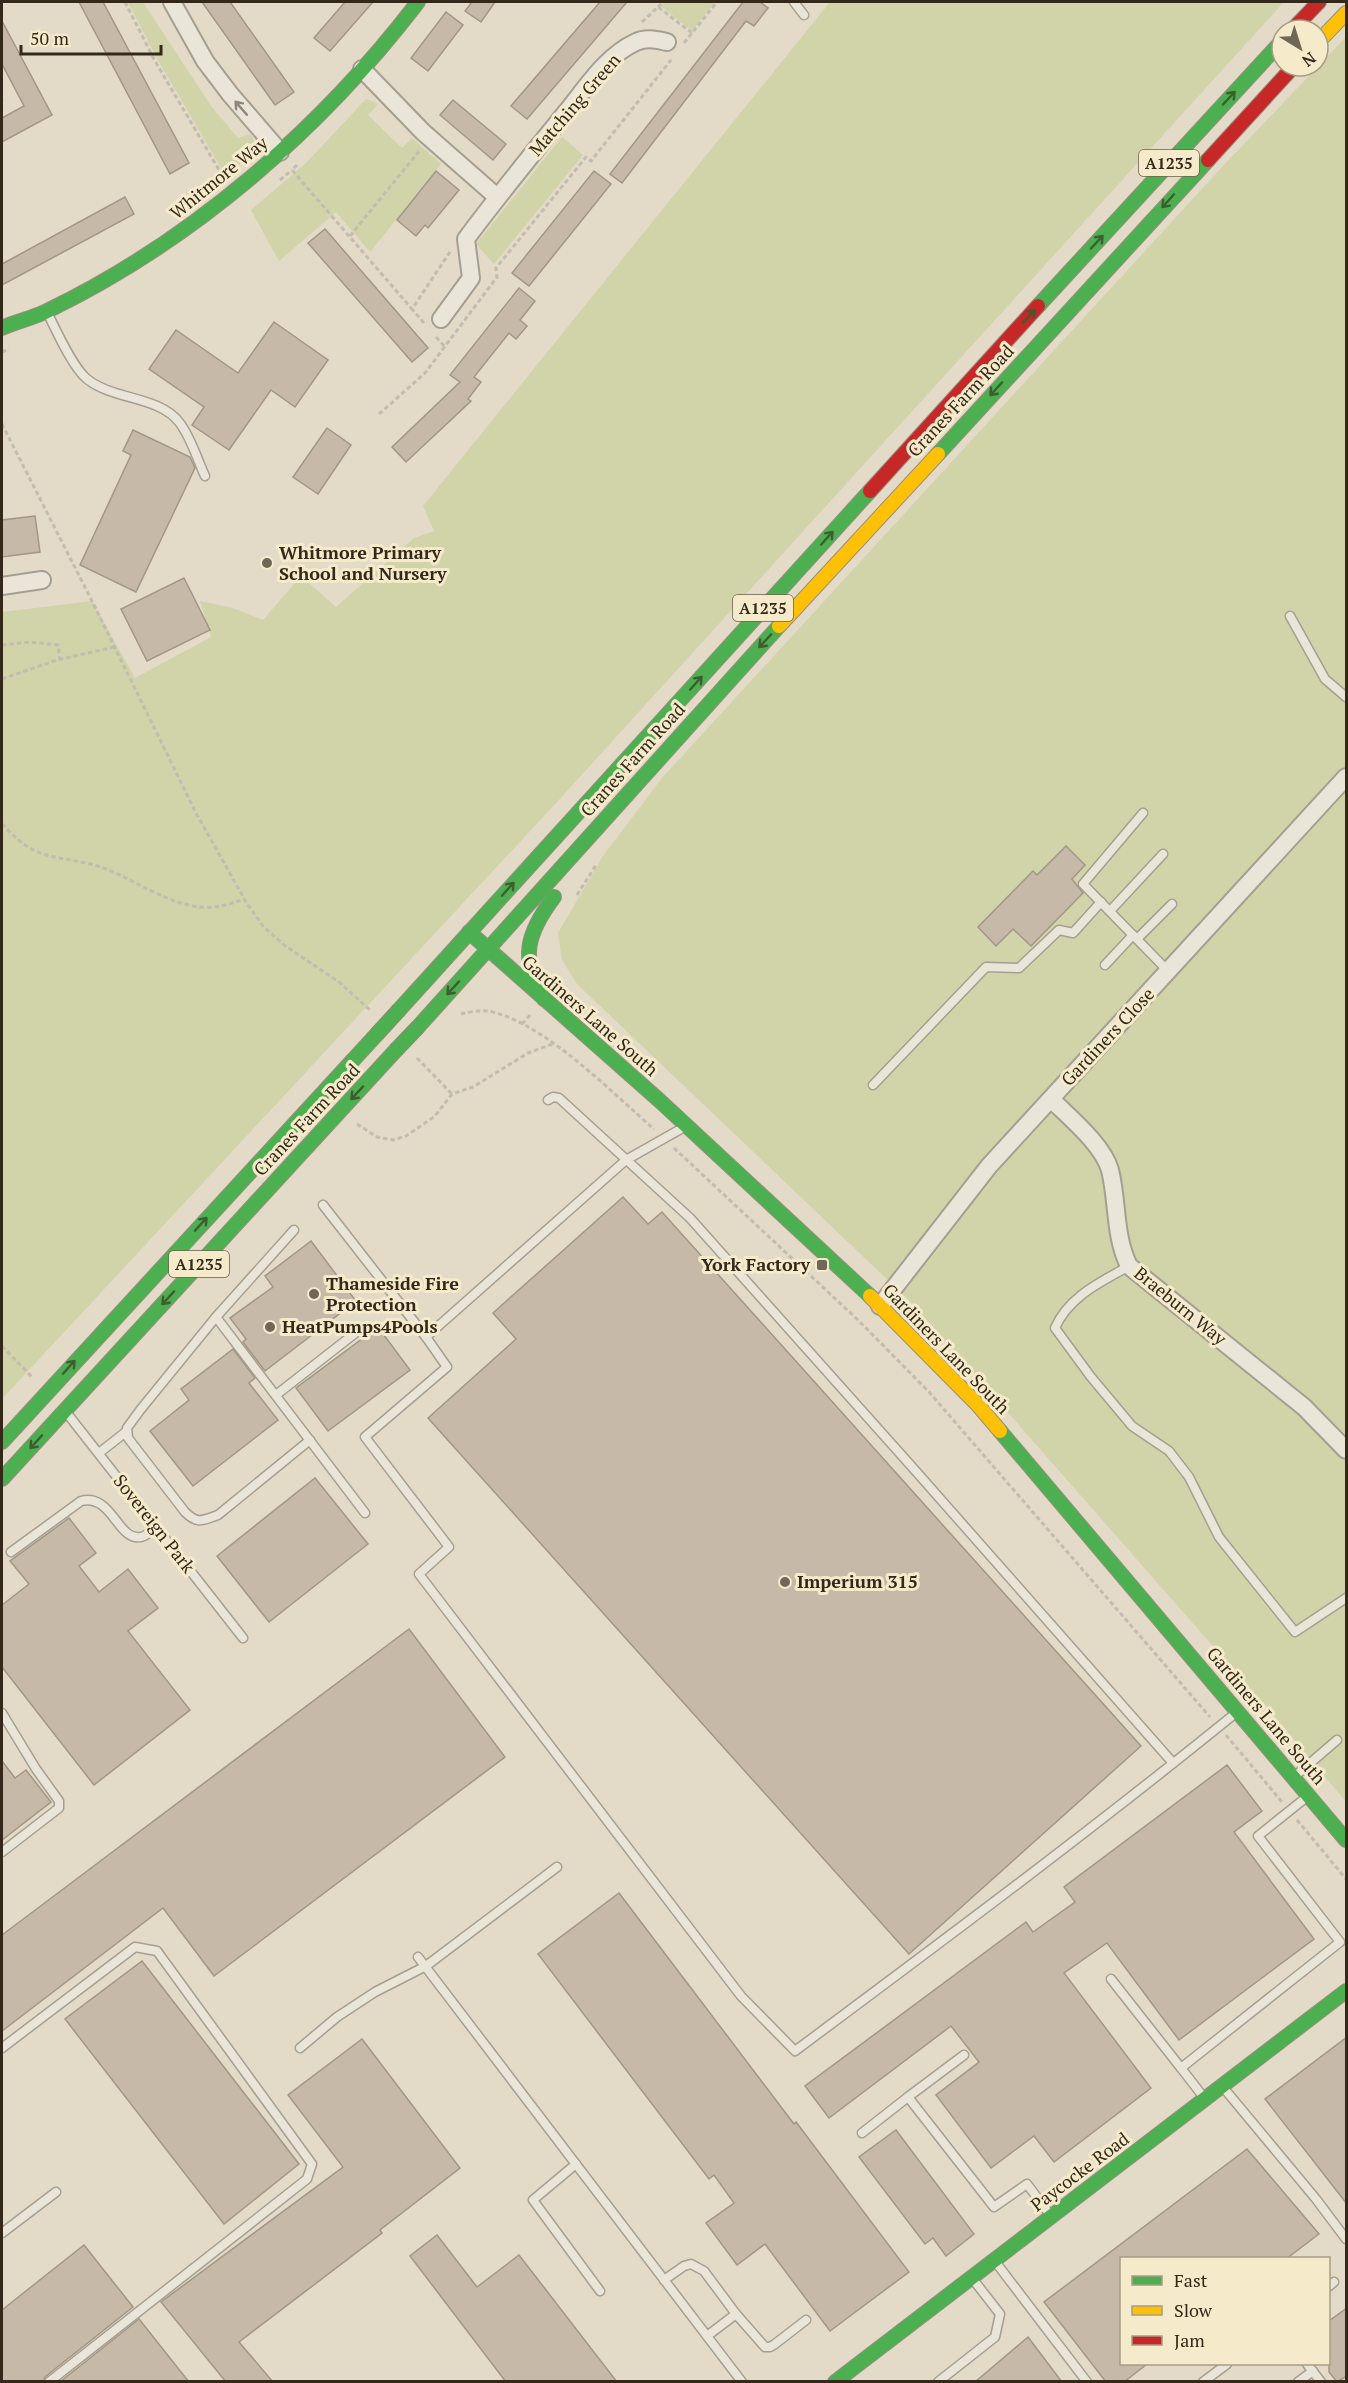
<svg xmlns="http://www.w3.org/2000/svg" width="1348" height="2383" font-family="'PT Serif',serif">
	<rect width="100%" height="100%" fill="#e3dbc7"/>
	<g fill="#d1d3a9">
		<path d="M128 2H143L211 106 238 138 250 134C265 151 237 165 225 175L156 57Z"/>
		<polygon points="665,2 715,2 692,31 661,6"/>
		<polygon points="830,2 1284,2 557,802 2,1399 2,612 92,601 135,678 211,637 200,601 233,608 263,620 301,576 336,607 414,538 434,531 423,506"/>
		<polygon points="1346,37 1346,1802 1283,1726 911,1302 577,984 562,960 558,933 603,856 662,778 1222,167"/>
		<polygon points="366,99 378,104 368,115 402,148 412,138 441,164 370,252 336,212 279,261 251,210 307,162"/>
		<polygon points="562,137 583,155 494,264 476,244"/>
	</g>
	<g fill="#c6b9a8" stroke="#a29687" stroke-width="1.5">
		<polygon points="79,2 103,2 189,163 170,174"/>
		<polygon points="202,2 230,2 294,92 275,105"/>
		<polygon points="345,2 373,2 330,51 314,38"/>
		<polygon points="472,2 495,2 481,22 465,11"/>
		<polygon points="600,2 627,2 527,119 511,106"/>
		<polygon points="743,2 760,2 768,8 754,26 746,21 622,183 610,174"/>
		<polygon points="446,12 463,25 428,71 411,58"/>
		<polygon points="2,21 52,115 2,142 2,118 24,106 2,64"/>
		<polygon points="453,100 506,144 493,160 440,115"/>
		<polygon points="436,171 459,190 428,228 425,225 416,236 397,220"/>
		<polygon points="594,171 611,184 529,286 512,273"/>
		<polygon points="125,197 134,214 2,285 2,264"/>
		<polygon points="325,229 428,348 412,362 308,243"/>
		<polygon points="519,288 535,301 520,320 527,326 516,339 509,333 474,377 481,382 468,399 471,401 406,462 392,447 460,382 450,375"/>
		<polygon points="274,322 328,360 295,407 271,390 229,450 192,425 204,407 149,369 176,330 238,373"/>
		<polygon points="327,428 351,445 318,494 293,477"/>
		<polygon points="133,430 190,457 195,468 136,592 80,565 131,455 123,451"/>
		<polygon points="35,516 40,552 2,557 2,520"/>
		<polygon points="184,578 210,630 147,661 121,609"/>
		<polygon points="1066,846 1085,865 1072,879 1083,893 1031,946 1013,929 996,946 978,927 1033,871 1037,875"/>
		<polygon points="623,1197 648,1224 662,1212 1141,1746 909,1954 428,1418 516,1339 493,1313"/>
		<polygon points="311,1241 356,1301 265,1371 243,1342 246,1339 230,1318 273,1287 265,1276"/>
		<polygon points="378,1327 410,1370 328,1431 296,1388"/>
		<polygon points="233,1349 255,1378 249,1383 278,1420 193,1486 150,1431 189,1400 181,1389"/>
		<polygon points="315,1478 368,1544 269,1622 217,1556"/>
		<polygon points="69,1518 96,1553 79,1566 99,1592 128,1569 158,1608 128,1631 190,1710 94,1785 2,1667 2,1605 29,1584 10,1561"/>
		<polygon points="409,1629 505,1757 214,1976 163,1908 2,2031 2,1935"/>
		<polygon points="2,1761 15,1778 26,1770 51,1802 2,1840"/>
		<polygon points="1227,1765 1262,1811 1234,1832 1314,1939 1179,2040 1107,1943 1064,1973 1151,2088 1054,2162 1034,2136 991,2168 936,2095 979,2062 951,2026 829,2118 805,2086 1026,1922 1033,1932 1075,1902 1064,1887"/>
		<polygon points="619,1893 794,2124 796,2122 909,2272 830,2331 765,2244 737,2265 706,2223 734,2203 714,2175 709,2179 538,1954"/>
		<polygon points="142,1961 299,2164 224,2224 65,2019"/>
		<polygon points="1347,2037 1347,2204 1265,2099"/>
		<polygon points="362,2039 460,2168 380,2230 382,2233 239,2342 273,2382 226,2382 161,2302 343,2167 288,2095"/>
		<polygon points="896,2130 974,2234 946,2256 933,2238 925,2244 859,2157"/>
		<polygon points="1247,2149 1319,2234 1286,2259 1122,2259 1122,2364 1147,2364 1124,2382 1106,2382 1044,2302"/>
		<polygon points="437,2235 477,2287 519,2255 617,2382 506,2382 410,2256"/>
		<polygon points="84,2245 133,2307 45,2377 43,2382 2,2382 2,2310"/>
		<polygon points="1347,2308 1347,2376 1337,2382 1329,2372 1329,2321"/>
		<polygon points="139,2319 189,2382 60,2382"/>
		<polygon points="1028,2337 1062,2382 975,2382"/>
	</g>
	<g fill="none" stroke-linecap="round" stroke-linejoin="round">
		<g stroke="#a69f91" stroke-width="11">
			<g id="lane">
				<polyline points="794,2 804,15"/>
				<path d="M47 312C56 330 73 368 87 379 113 400 159 396 179 422 191 437 197 459 205 476"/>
				<polyline points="1290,616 1325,679 1346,697"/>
				<polyline points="1143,813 1083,884 1168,971"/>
				<polyline points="1110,911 1163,854"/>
				<polyline points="1137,939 1172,904"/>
				<polyline points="1105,965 1133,935"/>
				<polyline points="873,1085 986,967 1019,968 1059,930 1073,933 1101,902"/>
				<polyline points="548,1100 553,1097 559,1098 690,1218 913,1468 1173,1763"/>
				<path d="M686 1126 626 1160 426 1337 447 1367 365 1437 449 1547 419 1574 741 1996 795 2051C944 1940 1093 1829 1237 1712"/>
				<polyline points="323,1205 426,1337"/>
				<path d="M294 1230 216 1317 141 1409 127 1428 128 1438 185 1512C198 1525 203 1520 218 1515L310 1440"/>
				<path d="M1129 1266C1101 1282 1069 1296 1055 1328L1091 1377 1132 1426 1169 1451 1189 1477 1219 1537 1295 1632 1346 1598"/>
				<polyline points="216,1317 365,1513"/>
				<polyline points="276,1395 363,1327"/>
				<polyline points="66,1412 243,1638"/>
				<polyline points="99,1453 127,1431"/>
				<path d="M11 1552 81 1501C112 1493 118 1542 141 1537 147 1536 152 1530 156 1526"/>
				<polyline points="2,1713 36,1769 59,1801 59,1808 2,1852"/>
				<polyline points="1294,1777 1337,1740"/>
				<polyline points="418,1957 742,2382"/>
				<polyline points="1111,1979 1181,2068"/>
				<polyline points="2,2048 135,1947 157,1951 312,2164 307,2179 49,2382"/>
				<polyline points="300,2048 337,2017 375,1992 426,1966 557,1867"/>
				<polyline points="964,2055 908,2097 994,2207 1027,2184 1051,2216"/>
				<polyline points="1222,2086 1316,2199 1346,2239"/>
				<polyline points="1205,2099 1181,2068 1340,1942 1258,1836 1308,1796"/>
				<polyline points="862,2133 908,2097"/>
				<polyline points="576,2164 533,2200 600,2291"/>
				<polyline points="2,2233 56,2192"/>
				<polyline points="994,2260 1087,2382"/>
				<polyline points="664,2280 684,2266 691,2264 704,2271 736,2314 707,2336"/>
				<polyline points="1328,2287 1334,2282"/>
				<polyline points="736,2314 765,2347 770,2347 775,2344 806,2320"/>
				<polyline points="1307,2364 1321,2382"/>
				<polyline points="938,2382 995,2337 1000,2314 972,2278"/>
				<polyline points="1203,2382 1227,2364"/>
				<polyline points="1298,2382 1313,2371"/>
			</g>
		</g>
		<g stroke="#a69f91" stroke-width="20">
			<g id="street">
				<polyline points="172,2 205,61 230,94 280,152"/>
				<polyline points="362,69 423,132 497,197"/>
				<path d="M441 319 471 278 466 239C497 197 530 157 563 116 584 91 605 56 636 42 647 37 657 40 667 42"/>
				<polyline points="2,586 42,580"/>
				<path d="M1051 1099C1070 1118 1103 1145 1110 1170 1118 1202 1114 1236 1129 1266L1304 1407 1346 1450"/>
				<polyline points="880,1306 989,1166 1346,777"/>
			</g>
		</g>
		<g stroke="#978f81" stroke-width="16">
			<g id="fast">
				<polyline points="1038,306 1282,41"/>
				<path d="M2 328C17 321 34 318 49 310 193 240 321 129 418 2"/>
				<polyline points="938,454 1208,160"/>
				<polyline points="469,932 660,1101 870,1296"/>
				<path d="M544 999C519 959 527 933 554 897"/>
				<polyline points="399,1010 870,491"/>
				<polyline points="418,1027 779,626"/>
				<polyline points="1000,1431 1346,1840"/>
				<polyline points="2,1442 377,1034"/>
				<polyline points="2,1479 396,1050"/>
				<polyline points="835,2382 1346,1991"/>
			</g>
		</g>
		<g stroke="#978f81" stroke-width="16">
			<g id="slow">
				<polyline points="1318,42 1346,13"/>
				<polyline points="779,626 938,454"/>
				<polyline points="870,1296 978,1405 1000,1431"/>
			</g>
		</g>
		<g stroke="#978f81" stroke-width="16">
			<g id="jam">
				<polyline points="1292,30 1319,2"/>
				<polyline points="1208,160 1294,66"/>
				<polyline points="870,491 1038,306"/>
			</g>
		</g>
		<g stroke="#c2bcb1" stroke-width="3" stroke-dasharray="4.5 3" stroke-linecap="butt">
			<polyline points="125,2 155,61 222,175"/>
			<polyline points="658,7 663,2"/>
			<polyline points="642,22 658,7 692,33"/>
			<polyline points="684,43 717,2"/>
			<polyline points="2,99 2,100"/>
			<polyline points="297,165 292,170 412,309"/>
			<polyline points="280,180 292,170"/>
			<polyline points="350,236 420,150"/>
			<polyline points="424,323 412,309 450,252"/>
			<polyline points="436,337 445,347"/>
			<polyline points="2,352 9,349"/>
			<polyline points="379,414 425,373 497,277 496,268 586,157 591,161 671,60"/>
			<polyline points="2,424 92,601 196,813 246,902 263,926 284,945 339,982 370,1010"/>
			<polyline points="2,645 30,642 58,645 60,660"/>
			<polyline points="2,679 57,660 114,647"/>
			<path d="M2 824C10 832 19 842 30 848 50 860 78 859 101 867 134 879 163 902 199 907 215 909 230 904 244 899"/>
			<polyline points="577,895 596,865"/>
			<path d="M461 1014C469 1012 480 1010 488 1011 543 1021 612 1093 654 1129"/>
			<polyline points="522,1024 531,1014"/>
			<polyline points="417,1058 452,1094"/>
			<polyline points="357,1124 377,1137 393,1140 406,1136 435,1116 452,1094 473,1087 528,1053 555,1043"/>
			<polyline points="674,1148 858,1320 929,1392 1210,1717"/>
			<polyline points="2,1346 32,1377"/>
			<polyline points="1226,1735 1282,1802"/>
			<polyline points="1297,1820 1346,1879"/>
		</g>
		<use href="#lane" stroke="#eae5d9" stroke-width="8"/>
		<use href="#street" stroke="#eae5d9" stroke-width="16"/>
		<use href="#fast" stroke="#4caf50" stroke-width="14"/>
		<use href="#slow" stroke="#ffc107" stroke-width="14"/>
		<use href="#jam" stroke="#c62828" stroke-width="14"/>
		<g stroke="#8c8578" stroke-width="16" stroke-linecap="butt">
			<g id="fast-bridge">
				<polyline points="377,1034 399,1010"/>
				<polyline points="396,1050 418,1027"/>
			</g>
		</g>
		<use href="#fast-bridge" stroke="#4caf50" stroke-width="14"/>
	</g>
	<defs><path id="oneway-shaft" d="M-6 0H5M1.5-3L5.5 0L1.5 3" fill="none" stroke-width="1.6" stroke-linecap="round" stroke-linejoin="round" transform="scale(1.5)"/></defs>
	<g stroke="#3e5e30">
		<use href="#oneway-shaft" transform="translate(1229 98) rotate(-47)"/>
		<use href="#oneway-shaft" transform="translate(1168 201) rotate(132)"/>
		<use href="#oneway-shaft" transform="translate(1097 242) rotate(-47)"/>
		<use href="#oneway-shaft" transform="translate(1029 316) rotate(-48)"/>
		<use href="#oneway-shaft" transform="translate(996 389) rotate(133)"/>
		<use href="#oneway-shaft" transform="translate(827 538) rotate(-48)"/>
		<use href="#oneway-shaft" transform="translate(765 641) rotate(133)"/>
		<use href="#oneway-shaft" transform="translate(696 683) rotate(-48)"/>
		<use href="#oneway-shaft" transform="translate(508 889) rotate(-48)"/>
		<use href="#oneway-shaft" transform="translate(453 988) rotate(133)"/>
		<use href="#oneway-shaft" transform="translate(357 1093) rotate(133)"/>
		<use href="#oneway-shaft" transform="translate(201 1224) rotate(-48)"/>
		<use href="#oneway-shaft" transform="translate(168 1298) rotate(133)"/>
		<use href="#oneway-shaft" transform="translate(69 1367) rotate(-48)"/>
		<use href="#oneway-shaft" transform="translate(36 1442) rotate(132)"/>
	</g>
	<use stroke="#8f867a" href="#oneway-shaft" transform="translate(241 108) rotate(-131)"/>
	<g fill="#716757" stroke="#f5ebcb" stroke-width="2">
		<circle cx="267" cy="563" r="6"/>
		<rect x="816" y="1259" width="12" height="12" rx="3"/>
		<circle cx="314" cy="1294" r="6"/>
		<circle cx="270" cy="1327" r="6"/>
		<circle cx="785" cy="1582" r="6"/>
	</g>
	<g text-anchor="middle" stroke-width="6" stroke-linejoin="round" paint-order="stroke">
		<g fill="#f5ebcb" stroke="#6e624f" stroke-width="1.5">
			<rect x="1139" y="150" width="60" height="26" rx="4.5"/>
			<rect x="733" y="595" width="60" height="26" rx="4.5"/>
			<rect x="169" y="1251" width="60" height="26" rx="4.5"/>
		</g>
		<g font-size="16" font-weight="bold" fill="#34281a">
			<text x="1169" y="169">A1235</text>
			<text x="763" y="614">A1235</text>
			<text x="199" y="1270">A1235</text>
		</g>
		<g font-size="18" fill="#34281a" stroke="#f5ebcb">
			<text transform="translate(575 105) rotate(-49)" y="6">Matching Green</text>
			<text transform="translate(219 178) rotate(-39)" y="6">Whitmore Way</text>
			<text transform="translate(961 401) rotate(-47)" y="6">Cranes Farm Road</text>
			<text transform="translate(633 760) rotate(-48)" y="6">Cranes Farm Road</text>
			<text transform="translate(590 1016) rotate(41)" y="6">Gardiners Lane South</text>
			<text transform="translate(1108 1037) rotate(-47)" y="6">Gardiners Close</text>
			<text transform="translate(307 1120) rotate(-47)" y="6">Cranes Farm Road</text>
			<text transform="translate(1180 1306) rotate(39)" y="6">Braeburn Way</text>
			<text transform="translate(946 1349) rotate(46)" y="6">Gardiners Lane South</text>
			<text transform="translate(154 1524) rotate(52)" y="6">Sovereign Park</text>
			<text transform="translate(1266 1716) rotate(50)" y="6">Gardiners Lane South</text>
			<text transform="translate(1080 2172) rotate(-37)" y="6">Paycocke Road</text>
		</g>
		<g font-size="18" font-weight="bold" fill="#34281a" stroke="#f5ebcb" text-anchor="start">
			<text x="279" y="559">Whitmore Primary<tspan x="279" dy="21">School and Nursery</tspan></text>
			<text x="810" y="1271" text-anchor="end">York Factory</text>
			<text x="326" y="1290">Thameside Fire<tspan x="326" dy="21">Protection</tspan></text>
			<text x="282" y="1333">HeatPumps4Pools</text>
			<text x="797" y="1588">Imperium 315</text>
		</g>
	</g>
	<rect width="1348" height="2383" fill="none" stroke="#34281a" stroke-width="6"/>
	<rect x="1120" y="2257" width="210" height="108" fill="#f5ebcb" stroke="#a89d84" stroke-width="1.5"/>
	<rect x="1132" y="2276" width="30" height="9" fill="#4caf50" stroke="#a89d84" stroke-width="1.5"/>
	<text x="1174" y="2287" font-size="18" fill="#34281a">Fast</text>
	<rect x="1132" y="2306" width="30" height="9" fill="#ffc107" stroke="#a89d84" stroke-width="1.5"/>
	<text x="1174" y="2317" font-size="18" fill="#34281a">Slow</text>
	<rect x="1132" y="2336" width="30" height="9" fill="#c62828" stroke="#a89d84" stroke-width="1.5"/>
	<text x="1174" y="2347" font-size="18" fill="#34281a">Jam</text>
	<g transform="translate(1300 48) rotate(142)"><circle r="28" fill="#f5ebcb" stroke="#a89d84" stroke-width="1.5"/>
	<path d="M0-4.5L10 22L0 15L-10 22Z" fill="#716757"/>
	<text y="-9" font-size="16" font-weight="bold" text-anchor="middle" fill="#34281a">N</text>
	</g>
	<path d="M21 45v9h140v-9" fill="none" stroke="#34281a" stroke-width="3"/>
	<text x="30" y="45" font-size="18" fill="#34281a" stroke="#f5ebcb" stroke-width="4.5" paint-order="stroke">50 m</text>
</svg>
